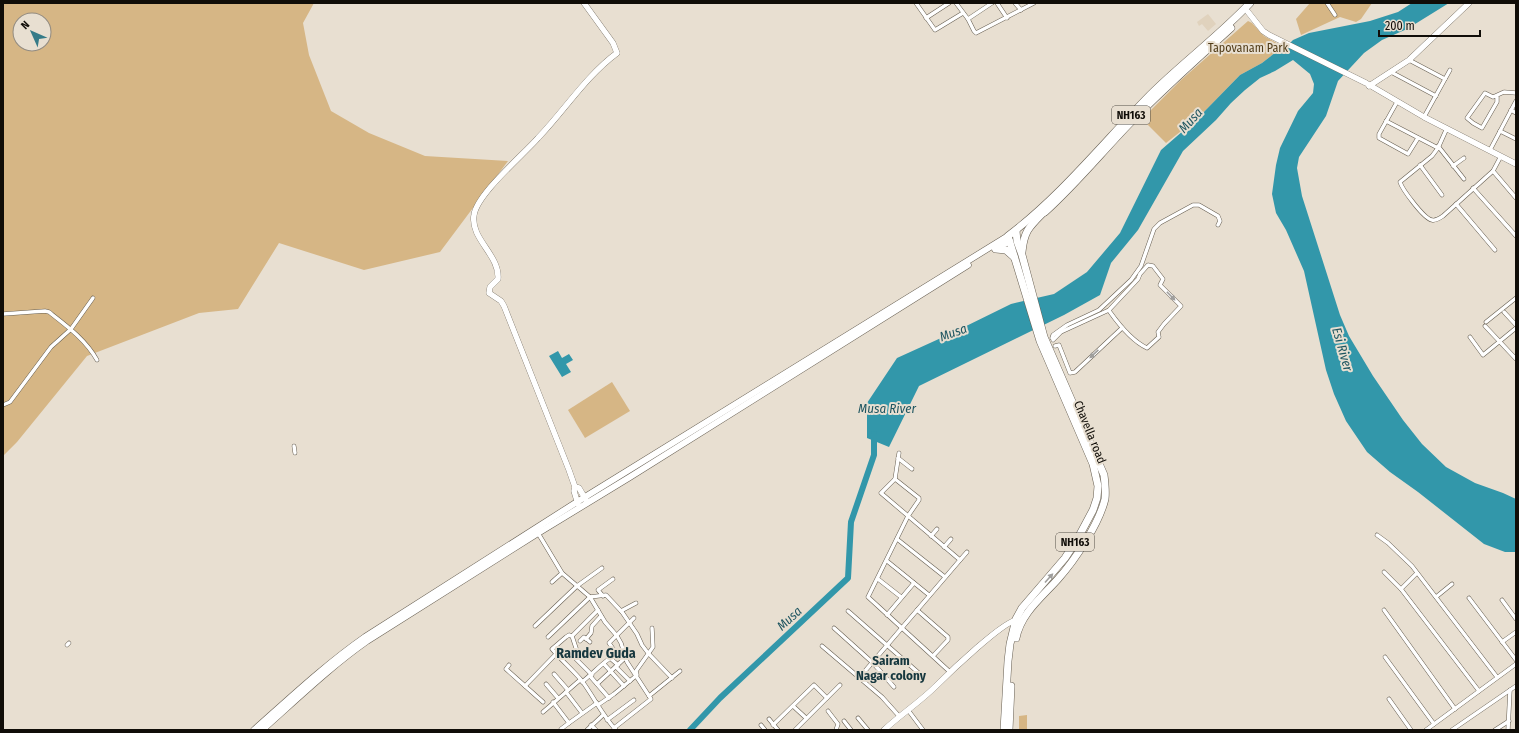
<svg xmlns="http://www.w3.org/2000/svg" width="1519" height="733" font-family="'Fira Sans Condensed',sans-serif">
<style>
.built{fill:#e0d2bd}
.green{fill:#d6b685;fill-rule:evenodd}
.water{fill:#3297aa}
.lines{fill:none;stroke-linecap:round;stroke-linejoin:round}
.river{stroke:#3297aa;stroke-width:6}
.street-casing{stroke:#665e51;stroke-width:4.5}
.secondary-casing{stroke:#665e51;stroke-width:6}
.primary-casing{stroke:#665e51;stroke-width:7}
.highway-casing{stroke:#665e51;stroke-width:8}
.street{stroke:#fff;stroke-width:3.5}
.secondary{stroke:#fff;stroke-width:5.5}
.primary{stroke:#fff;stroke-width:6}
.highway{stroke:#fff;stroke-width:7}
.oneway{fill:#9f9e9c}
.labels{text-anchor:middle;stroke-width:4;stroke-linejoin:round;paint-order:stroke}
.shield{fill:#e8dfd1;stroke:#514c44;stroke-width:1}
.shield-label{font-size:11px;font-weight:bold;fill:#100d08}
.park-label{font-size:12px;fill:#513c18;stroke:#e8dfd1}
.street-label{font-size:12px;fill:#100d08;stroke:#e8dfd1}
.water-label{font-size:13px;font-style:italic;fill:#1e5560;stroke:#e8dfd1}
.neighbourhood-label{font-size:13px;font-weight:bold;fill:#16373e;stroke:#e8dfd1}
.quarter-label{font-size:14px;font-weight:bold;fill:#16373e;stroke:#e8dfd1}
</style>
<rect width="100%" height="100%" fill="#e8dfd1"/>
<polygon class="built" points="1208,14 1216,24 1208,31 1202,24 1199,26 1197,22"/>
<g class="green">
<path d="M3 3H314L303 23 309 55 331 111 369 133 425 156 508 161 440 252 364 270 279 243 238 309 199 313 87 356 17 442 3 456ZM20 20H44V44H20Z"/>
<polygon points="1310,3 1372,3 1361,19 1356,22 1340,17 1301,35 1296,19"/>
<polygon points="1248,21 1252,23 1264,36 1282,46 1276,52 1262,63 1240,75 1199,117 1166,143 1142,119 1181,80"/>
<polygon points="612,382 630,411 585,438 568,410"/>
<polygon points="1027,715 1027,730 1019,730 1019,716"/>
</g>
<g class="water">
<polygon points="1412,3 1449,3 1407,29 1382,40 1364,53 1338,81 1326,116 1299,157 1297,168 1302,196 1340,315 1349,336 1373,376 1403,420 1422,444 1446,467 1475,483 1503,493 1516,499 1516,552 1505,552 1484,544 1418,492 1390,472 1367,452 1346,421 1334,394 1326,370 1304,271 1286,230 1276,213 1272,194 1276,165 1280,148 1298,111 1313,93 1314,84 1310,74 1293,60 1275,71 1260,78 1245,90 1231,103 1216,120 1183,151 1138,230 1111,263 1100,295 1064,315 919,386 889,447 867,438 867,403 897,358 952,333 1011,304 1054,294 1087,272 1120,233 1161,150 1199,117 1240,75 1262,63 1276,52 1282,51 1293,40 1309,33 1370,21 1398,12"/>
<polygon points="558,351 562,358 569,354 573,360 566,364 571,372 562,377 549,356"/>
</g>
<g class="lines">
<polyline class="river" points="690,730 720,698 848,578 851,522 874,455 874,434"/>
<g class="street-casing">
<g id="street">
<polyline points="916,3 935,30 963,13"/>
<polyline points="956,3 968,19 974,31 976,33 1034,3"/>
<polyline points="997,3 1007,18"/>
<polyline points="1015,3 1021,10"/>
<polyline points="1327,3 1335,15"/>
<polyline points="926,18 949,3"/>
<polyline points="968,19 992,3"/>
<polyline points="1409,60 1445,79"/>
<polyline points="1391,72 1436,96"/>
<polyline points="1497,97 1497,102 1482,128 1473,123 1467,118 1485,93 1493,97 1504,92 1516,93"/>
<polyline points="1397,102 1379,134 1379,138 1408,154 1418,138"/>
<polyline points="1511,110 1516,113"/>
<polyline points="1424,117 1450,70"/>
<polyline points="1386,121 1438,148"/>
<path d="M1447 128 1438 148 1432 156 1400 182C1402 189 1424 219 1432 220 1436 221 1440 218 1443 216L1493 171 1501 156"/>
<polyline points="1500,131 1516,139"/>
<polyline points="1438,146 1464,179"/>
<polyline points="1490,150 1516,101"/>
<polyline points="1420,165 1442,195"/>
<polyline points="1453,166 1464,158"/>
<polyline points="1493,171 1516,198"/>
<polyline points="1473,188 1516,236"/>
<polyline points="1456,204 1495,250"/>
<polyline points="1504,312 1516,325"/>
<path d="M3 314 45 311 49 312C67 326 86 340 97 360"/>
<polyline points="1486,322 1516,298"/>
<polyline points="1485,326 1516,359"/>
<polyline points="1470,337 1483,355 1516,328"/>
<polyline points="1052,338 1053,335 1067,325 1099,310 1131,280 1141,266 1154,229 1160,223 1193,205 1199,205 1218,216 1220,221 1218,225"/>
<path d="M1053 340 1061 332 1109 310 1110 312C1120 326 1132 341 1147 348L1159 337 1158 332 1164 324 1181 306 1160 285 1163 279 1153 266 1148 265 1140 274 1138 279 1109 310"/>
<polyline points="1055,346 1059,345 1070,373 1075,372 1122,328"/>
<polyline points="3,405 10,402 51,347 71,329 93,298"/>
<polyline points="294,446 295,453"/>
<polyline points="898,458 912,469"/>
<polyline points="895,479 919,498 919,500 908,516 868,597 950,672"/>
<polyline points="538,533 562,573 590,597 605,622 617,636 621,643 627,662 651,699 614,728"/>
<polyline points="1377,535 1388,543 1412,566 1497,677"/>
<polyline points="931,536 937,529"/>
<polyline points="897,539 945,577"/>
<polyline points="944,547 951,539"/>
<polyline points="960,560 967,552"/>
<polyline points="887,561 929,595"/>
<polyline points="1384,572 1401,589 1479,691"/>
<polyline points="878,579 901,597"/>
<polyline points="552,582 562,573"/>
<polyline points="1401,589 1417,573"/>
<polyline points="603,596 598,590 613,579"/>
<polyline points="1436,597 1452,584"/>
<polyline points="1469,598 1516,660"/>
<polyline points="1502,600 1516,619"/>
<polyline points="917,610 948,637 948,640 933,656"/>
<polyline points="1384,610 1455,709"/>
<polyline points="621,611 636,603"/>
<polyline points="848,611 921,675"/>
<polyline points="887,615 914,583"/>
<polyline points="535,626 577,586 602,568"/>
<polyline points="834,628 873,663 894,687"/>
<path d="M572 636 569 635 566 637 552 649C561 660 573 670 582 681 594 697 602 715 616 730"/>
<polyline points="548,637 590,597 606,595 622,612 637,634 642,645 648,653 672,678"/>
<polyline points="586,639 591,633 592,626 601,616"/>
<polyline points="580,641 584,637 590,642"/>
<polyline points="1502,642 1516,632"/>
<polyline points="67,645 69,643"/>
<polyline points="822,646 882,697 899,716"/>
<polyline points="616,653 609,643 634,618"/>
<polyline points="1385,657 1434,724"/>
<polyline points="610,658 618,665"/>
<polyline points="604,664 624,686"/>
<polyline points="509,665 506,669 543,702"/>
<polyline points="616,667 630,681"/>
<polyline points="554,674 568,690"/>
<polyline points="592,675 575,658 574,655 577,651 572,636 598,610"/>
<polyline points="590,676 609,698"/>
<polyline points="859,678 960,560 881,493 895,479 899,453"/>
<path d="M582 682C595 672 608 656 624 651"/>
<polyline points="546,684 558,698"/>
<polyline points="597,684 626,657"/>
<polyline points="525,686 556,654"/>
<polyline points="566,692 582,713"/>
<polyline points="649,696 680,671"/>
<polyline points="1389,699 1411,730"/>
<polyline points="553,702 569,723 597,703"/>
<polyline points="598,705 614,694 637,675 636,671 653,647 652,628"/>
<polyline points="793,706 806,718"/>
<polyline points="908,710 923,730"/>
<polyline points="828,711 838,724 836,730"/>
<polyline points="543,712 580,680"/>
<polyline points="858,718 868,730"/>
<polyline points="769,719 778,730"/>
<polyline points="607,720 634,700"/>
<polyline points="844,721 851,730"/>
<polyline points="591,725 596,730"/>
<polyline points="761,725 765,730"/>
<polyline points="773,725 814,685 827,698"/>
<polyline points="561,729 569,723"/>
<polyline points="587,730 603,715"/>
<polyline points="795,730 840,685"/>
<polyline points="1426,730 1516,664"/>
<polyline points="1452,730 1516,686"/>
<polyline points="1495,730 1509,721"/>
<polyline points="1508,730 1510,690"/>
</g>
</g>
<g class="secondary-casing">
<g id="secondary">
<polyline points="1248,12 1263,31 1269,35 1366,83 1424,117 1516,164"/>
<polyline points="1369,86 1409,60 1469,3"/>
<polyline points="575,487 579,488 586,500"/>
<path d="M578 504 574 491 575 487 569 470 504 306 501 301 489 293 490 287 498 279C500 255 470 239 474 215 477 194 523 155 538 138 565 110 585 77 617 53L613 43 584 3"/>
<path d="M884 730C900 715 920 702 936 686 947 675 1006 618 1018 620"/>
</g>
</g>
<g class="primary-casing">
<g id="primary">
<polyline points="995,249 1010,241"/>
<path d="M254 730C290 698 325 665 365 637L577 502 1008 236"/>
<path d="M262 730C297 699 330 667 367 641L538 533 630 477 968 265"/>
</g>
</g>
<g class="highway-casing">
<g id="highway">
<path d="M1045 212C1076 184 1102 152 1131 122 1163 89 1197 59 1231 28"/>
<path d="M1016 231 1017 241 1022 255 1044 337 1104 475C1105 483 1106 491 1105 499 1099 524 1075 560 1058 579 1042 597 1021 613 1016 638"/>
<polyline points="996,249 1006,250 1014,257"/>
<path d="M1022 252C1024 231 1029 227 1044 212"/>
<path d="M1004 730 1008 661 1010 644 1016 619 1022 608 1065 558 1078 538 1093 510 1097 498 1098 486 1093 464 1040 341 1008 236C1061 196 1103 143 1150 95 1182 63 1219 36 1250 3"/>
<polyline points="1009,730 1011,686"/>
</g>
</g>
<use href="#street" class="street"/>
<use href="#secondary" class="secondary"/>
<use href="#primary" class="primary"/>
<use href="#highway" class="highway"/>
</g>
<defs><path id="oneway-solid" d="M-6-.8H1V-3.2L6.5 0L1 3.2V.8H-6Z"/></defs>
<g class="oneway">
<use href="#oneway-solid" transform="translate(1171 296) rotate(46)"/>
<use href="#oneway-solid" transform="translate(1094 354) rotate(137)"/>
<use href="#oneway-solid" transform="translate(1049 578) rotate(-48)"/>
</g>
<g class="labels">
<g class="shield">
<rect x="1112" y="106" width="38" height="18" rx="3"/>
<rect x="1056" y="533" width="38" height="18" rx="3"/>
</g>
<g class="shield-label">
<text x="1131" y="119">NH163</text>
<text x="1075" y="546">NH163</text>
</g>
<g class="park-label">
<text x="1248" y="52">Tapovanam Park</text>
</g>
<g class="street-label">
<text transform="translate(1090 432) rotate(68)" y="4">Chavella road</text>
</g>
<g class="water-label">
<text transform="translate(1190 120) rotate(-48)" y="5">Musa</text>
<text transform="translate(953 332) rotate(-20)" y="5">Musa</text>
<text transform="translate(1343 349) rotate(74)" y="5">Esi River</text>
<text x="887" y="413">Musa River</text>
<text transform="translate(789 618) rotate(-43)" y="5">Musa</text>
</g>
<g class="neighbourhood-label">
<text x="891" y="665">Sairam<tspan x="891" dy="15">Nagar colony</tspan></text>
</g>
<g class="quarter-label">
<text x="596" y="658">Ramdev Guda</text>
</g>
</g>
<rect width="1519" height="733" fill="none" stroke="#100d08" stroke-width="8"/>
<g transform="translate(32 32) rotate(315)"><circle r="19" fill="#e8dfd1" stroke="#928b81"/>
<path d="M0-3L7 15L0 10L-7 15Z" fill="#357b88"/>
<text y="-6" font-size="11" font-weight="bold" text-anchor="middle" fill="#100d08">N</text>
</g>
<path d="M1379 30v6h101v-6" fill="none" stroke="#100d08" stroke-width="2"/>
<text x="1385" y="30" font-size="12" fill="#100d08" stroke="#e8dfd1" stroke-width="3" paint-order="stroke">200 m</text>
</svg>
